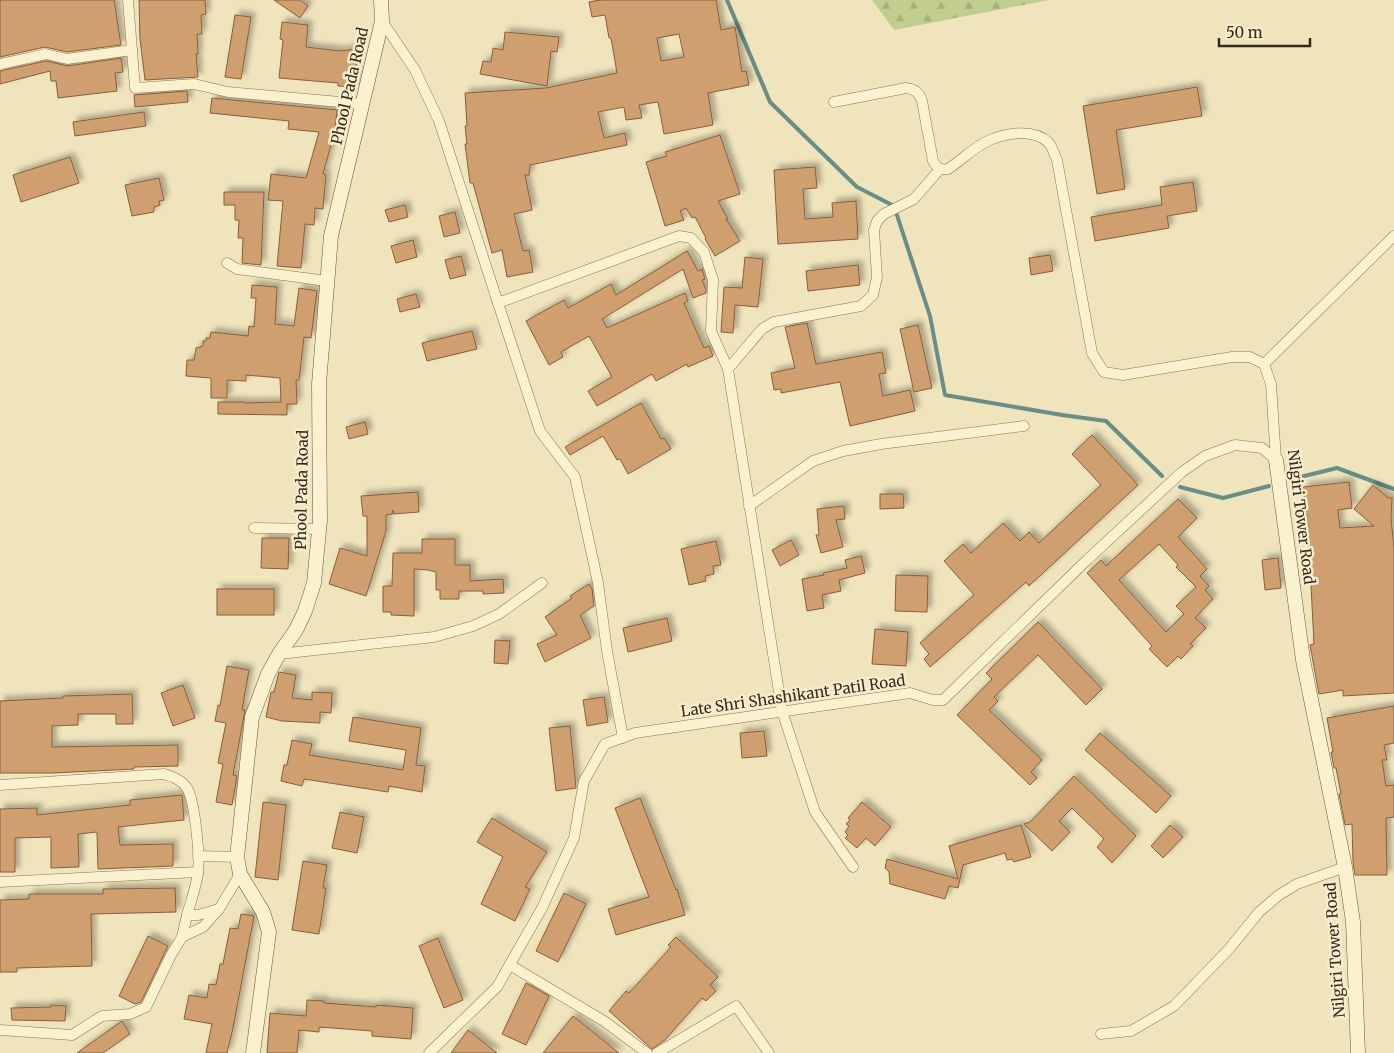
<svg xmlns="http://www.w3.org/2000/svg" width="1394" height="1053" font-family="Merriweather,serif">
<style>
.forest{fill:url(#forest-firs)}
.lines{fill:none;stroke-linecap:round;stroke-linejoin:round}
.stream{stroke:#688e87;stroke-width:4}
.building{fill:#d09f70;stroke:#885e3a;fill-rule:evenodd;filter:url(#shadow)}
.street-casing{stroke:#887455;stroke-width:11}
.secondary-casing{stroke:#695439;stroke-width:15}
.street{stroke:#faf1cf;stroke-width:10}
.secondary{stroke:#faf1cf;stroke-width:14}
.labels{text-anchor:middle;stroke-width:5;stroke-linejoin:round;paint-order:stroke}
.street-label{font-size:15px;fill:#362a1b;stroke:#f7edcc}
</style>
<defs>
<pattern id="forest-firs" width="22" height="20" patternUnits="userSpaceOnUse" patternTransform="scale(1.25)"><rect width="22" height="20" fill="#c2ce90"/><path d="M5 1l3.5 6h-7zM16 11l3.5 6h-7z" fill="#a7b17c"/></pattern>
<filter id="shadow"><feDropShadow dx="4.5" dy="-4.5" stdDeviation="2.5" flood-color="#0004"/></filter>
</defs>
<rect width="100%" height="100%" fill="#efe4bc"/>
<polygon class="forest" points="872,0 1049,0 894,30"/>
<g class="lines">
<g class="stream">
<polyline points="727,0 770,102 857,187 894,206 930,316 945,395 1062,415 1106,421 1162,476"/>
<polyline points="1292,479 1337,468 1394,489"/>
<polyline points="1180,487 1223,498 1269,486"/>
</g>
</g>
<g class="building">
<polygon points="0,0 114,0 121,45 67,52 45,47 0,57"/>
<polygon points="139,0 205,0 206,14 201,15 202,34 197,34 198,54 196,54 198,77 145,80 140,39"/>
<polygon points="274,0 300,0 308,6 300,18"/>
<path d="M601 0H716L721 30 735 27 742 72 746 71 749 85 708 93 713 125 664 134 658 102 639 105 642 118 626 120 624 107 598 112 604 138 625 133 627 145 530 165 529 175H525L532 210 514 214 523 251 529 250 533 272 507 277 502 250 492 253 473 183H470L465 144H467L465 126H467L465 93 546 88 617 73 611 38H609L605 15 592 17 589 2ZM679 34 684 57 661 61 657 38Z"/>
<polygon points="235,15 251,17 241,79 225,77"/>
<polygon points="282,22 308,25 306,47 340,51 357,49 355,87 338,86 338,83 279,78 283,40 280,39"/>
<polygon points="505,32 559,37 557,52 551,51 547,86 480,74 483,61 491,62 493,48 503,50"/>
<polygon points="121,58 123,72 115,73 117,91 58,98 56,81 51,81 50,71 0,84 0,71 46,61 68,66"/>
<polygon points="1197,87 1202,116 1116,130 1125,189 1097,194 1083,106"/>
<polygon points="187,91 188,102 135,107 134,95"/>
<polygon points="212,98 337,110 335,130 323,174 326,175 323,209 315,208 314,225 305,224 301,268 277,266 283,201 268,200 271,174 306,178 319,132 288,129 289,121 210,113"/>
<polygon points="144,112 146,126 75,136 73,122"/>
<polygon points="720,135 740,194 718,201 728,219 726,219 740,241 715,256 705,239 706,238 695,217 692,218 686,208 680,211 684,220 665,226 646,162 667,156 665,152"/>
<polygon points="70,157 79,183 21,202 13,175"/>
<polygon points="815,167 817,188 803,189 805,219 833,217 832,203 856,201 858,239 778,244 774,170"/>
<polygon points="159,178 164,200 159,201 160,205 154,207 154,212 132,216 125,185"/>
<polygon points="1193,182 1197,211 1167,216 1169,228 1095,241 1091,217 1162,205 1160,187"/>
<polygon points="224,192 264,192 261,265 242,263 243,238 238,238 239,220 235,220 235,205 224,205"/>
<polygon points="405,205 408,217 389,222 385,210"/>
<polygon points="455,212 460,233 444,237 439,216"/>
<polygon points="413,240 417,257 396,263 391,246"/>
<polygon points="687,251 698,271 702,269 705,279 702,280 706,289 706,293 693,298 683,269 602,319 607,328 685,293 688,301 684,303 704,348 709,346 713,356 688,367 687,364 656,381 652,374 597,406 588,391 612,377 589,336 561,352 563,357 549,365 526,321 564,300 568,308 611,284 616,295"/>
<polygon points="1050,255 1053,271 1031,275 1029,258"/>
<polygon points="461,256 466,275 450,279 445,260"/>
<polygon points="745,257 763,259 758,307 735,305 733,333 721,332 724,287 742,288"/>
<polygon points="858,265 860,285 808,291 806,271"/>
<polygon points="252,285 277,287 275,324 294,326 299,288 317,291 311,338 304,337 299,380 296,380 297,404 287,404 287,415 218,414 218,402 244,402 244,403 281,402 280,378 246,375 246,381 227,380 227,398 211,398 211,378 186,376 187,360 194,360 196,348 203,346 203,341 206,341 206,338 210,338 211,332 248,336 249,326 254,327 256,298 251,298"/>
<polygon points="416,294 420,307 400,312 397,299"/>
<polygon points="807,323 816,364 882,352 886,373 879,374 883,396 910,390 915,411 850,426 840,382 781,393 781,389 774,390 771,373 795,368 785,327"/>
<polygon points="918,325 932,388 914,392 900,329"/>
<polygon points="472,331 477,349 427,361 422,343"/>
<polygon points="641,403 661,439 664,438 671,449 628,474 620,459 617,460 603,436 570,455 565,447"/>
<polygon points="365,422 368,434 349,439 346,427"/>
<polygon points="1092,435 1138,485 1029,586 1026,582 930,667 924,659 929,654 920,643 974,595 944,561 963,544 971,553 1003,523 1020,541 1029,532 1039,543 1101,485 1072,454"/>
<polygon points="1349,482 1352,508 1338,510 1340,528 1374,526 1354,509 1373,485 1388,498 1392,498 1391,519 1394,548 1394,693 1343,696 1343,690 1319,694 1310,645 1314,644 1308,526 1303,487"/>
<polygon points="418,492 419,512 393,514 393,510 392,514 386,515 386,531 366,596 329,584 340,548 367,556 367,516 363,516 361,496"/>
<polygon points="880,494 903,494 904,508 880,509"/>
<path d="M1178 499 1197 518 1178 537 1207 569 1200 576 1209 586 1205 590 1213 599 1195 618 1206 628 1190 644 1193 646 1181 659 1178 656 1167 667 1149 649 1152 646 1087 573 1101 560 1106 566ZM1159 544 1178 565 1176 567 1196 587 1176 606 1184 614 1166 632 1119 580Z"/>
<polygon points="844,506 845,519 836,520 843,547 821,553 816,535 819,535 817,509"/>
<polygon points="262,538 289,538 288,569 261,568"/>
<polygon points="422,539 455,539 455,565 470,565 470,581 503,579 504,593 483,594 483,591 459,591 459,599 440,599 440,590 436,590 436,572 428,570 414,569 414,616 391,615 391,612 383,612 383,586 392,586 393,553 422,553"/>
<polygon points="791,540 799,555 780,566 772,550"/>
<polygon points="716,541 721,565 713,566 714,574 705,576 706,581 689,585 681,549"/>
<polygon points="861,556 865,573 839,580 841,591 822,595 824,608 807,611 802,579 824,575 823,573 847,568 845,560"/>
<polygon points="1278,558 1281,588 1265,590 1262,560"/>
<polygon points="896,575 928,576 927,612 895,611"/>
<polygon points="589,584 592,589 594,606 580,615 591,638 545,662 537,644 557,635 545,617 572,598 570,596"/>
<rect x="217" y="589" width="57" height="26"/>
<polygon points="667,618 672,641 628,652 623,628"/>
<polygon points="1038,622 1102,689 1086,705 1038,655 994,697 998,701 989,710 1042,760 1031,772 1037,778 1030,785 957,715 992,679 986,673"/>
<polygon points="875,629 908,632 906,666 872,664"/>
<polygon points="495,640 510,641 508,664 494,663"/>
<polygon points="227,666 249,670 242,710 245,710 233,775 237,776 232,805 216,802 223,764 218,763 226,723 215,721 218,705 220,706"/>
<polygon points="279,672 296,675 292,698 312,700 312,692 332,693 331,713 320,712 320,723 282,721 266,717 271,692 274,692"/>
<polygon points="183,685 195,718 173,726 161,693"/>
<polygon points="132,694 133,724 116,724 116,714 78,714 78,725 52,726 52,747 178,745 178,766 134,767 134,769 53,773 0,773 0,701 63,698 63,696"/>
<polygon points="604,697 608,722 587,726 583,700"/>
<polygon points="1394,706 1394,743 1384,745 1387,760 1382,760 1386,786 1394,785 1394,817 1386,818 1387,875 1355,875 1353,862 1352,824 1345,825 1339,794 1341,794 1336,768 1334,768 1331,752 1333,752 1327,718"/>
<polygon points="353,717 421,728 416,765 425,766 422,792 389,786 388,792 304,779 302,786 281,781 284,765 287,765 292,740 312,744 309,755 403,770 406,750 349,741"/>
<polygon points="570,726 576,788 556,791 549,728"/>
<polygon points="764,731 767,756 742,758 740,733"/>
<polygon points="1100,733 1171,796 1156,813 1085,750"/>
<polygon points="1074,776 1136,836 1112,863 1097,847 1104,839 1072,808 1059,821 1070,832 1052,851 1024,824 1030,822"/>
<polygon points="182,795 184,820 118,827 120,845 173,844 173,866 98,869 97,832 78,834 79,867 51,868 51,837 15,838 15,872 0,872 0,809 37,808 37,815 130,805 130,800"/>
<polygon points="640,798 676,890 677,889 685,915 616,935 608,909 649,897 615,808"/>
<polygon points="263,802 286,805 278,880 255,877"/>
<polygon points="862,802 891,827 875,846 866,838 857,848 845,838 848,835 845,832 849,826 846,824 850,820 848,818"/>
<polygon points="340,812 364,817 357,853 332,848"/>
<polygon points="492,818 547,852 525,887 530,889 515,921 481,904 503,857 477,842"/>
<polygon points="1021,825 1031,857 1014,862 1012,859 1007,860 1005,853 963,865 958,888 949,886 945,899 890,884 889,872 885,868 887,859 958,879 949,846"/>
<polygon points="1170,825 1183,837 1163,858 1151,846"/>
<polygon points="303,861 327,865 323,888 326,888 319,934 292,930"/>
<polygon points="175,888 176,912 91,914 92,966 17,968 17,972 0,972 0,900 29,899 29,894 103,894 103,889"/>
<polygon points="564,893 586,904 558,962 536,951"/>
<polygon points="241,914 254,916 233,1028 227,1053 206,1053 212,1024 184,1019 189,995 207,998 209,984 216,985 220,964 223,964 230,928 238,929"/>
<polygon points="148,936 168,946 141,1002 135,1004 119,996"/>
<polygon points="676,937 718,977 710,985 716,991 706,1001 702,998 665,1040 652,1049 609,1011 626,991 629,993 671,947 668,945"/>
<polygon points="438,938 463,1000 444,1008 419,946"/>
<polygon points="526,983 549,996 526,1045 502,1034"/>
<polygon points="307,1000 324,1001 324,1003 376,1007 376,1005 413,1008 411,1039 372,1036 372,1031 319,1027 319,1032 299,1030 297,1053 267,1053 270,1013 306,1016"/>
<polygon points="51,1005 66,1006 65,1021 12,1020 11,1008 51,1007"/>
<polygon points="573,1016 619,1053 543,1053"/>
<polygon points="122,1021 130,1034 103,1053 77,1053"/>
<polygon points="468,1030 497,1053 451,1053"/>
</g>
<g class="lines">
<g class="street-casing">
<g id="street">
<polyline points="128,0 135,88 194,84 228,92 362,104"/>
<polyline points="382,21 415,70 439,121 498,303 679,236 691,238 704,252 713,280 711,331 728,369 782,711 815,812 853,867"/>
<polyline points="0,64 46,54 67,59 132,50"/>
<path d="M834 102 906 88C915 89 919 92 922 101L933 161C937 168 940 170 948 169 962 160 975 146 990 140 1007 133 1034 128 1049 143 1052 147 1055 155 1057 160L1092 353 1104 372 1123 375 1232 357H1250L1264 364 1271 384 1276 460"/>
<polyline points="227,263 237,269 327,281"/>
<polyline points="498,303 540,431 575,477 598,583 607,651 623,738"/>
<polyline points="1264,364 1394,236"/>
<polyline points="728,369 762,329 774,322 861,306 873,295 877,277 874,230 877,221 884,214 914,199 940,169"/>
<polyline points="749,506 813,461 843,451 881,444 1024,426"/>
<polyline points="254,528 319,529"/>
<polyline points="279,654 434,637 473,626 499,614 542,583"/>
<path d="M0 785 164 774C173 777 182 780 187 788 195 801 200 857 198 873 196 887 191 901 187 915H198L219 909"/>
<polyline points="198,856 237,857"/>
<polyline points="0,882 198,872"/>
<polyline points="182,937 187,915"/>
<polyline points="510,965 604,1021 647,1053"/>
<polyline points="0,1030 72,1035 102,1016 130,1014 146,1007 171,955 182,937 203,927 219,909 240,874"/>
<polyline points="1101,1034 1131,1031 1174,1006 1229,949 1259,912 1279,895 1297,884 1345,867"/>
<polyline points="429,1053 497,987 542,908 574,838 584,781 605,744 635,733 910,693 933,700 943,700 1088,559 1182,472 1205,456 1235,445 1262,448 1276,460"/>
<polyline points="657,1053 736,1006 769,1053"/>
</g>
</g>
<g class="secondary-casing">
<g id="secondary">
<polyline points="1276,460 1303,660 1345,867 1353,922 1358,1053"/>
<polyline points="253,1053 269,932 263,912 240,874 237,857 252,717 268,674 279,654 296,630 305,611 314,583 320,520 319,384 331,236 382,21 381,0"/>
</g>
</g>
<use href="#street" class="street"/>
<use href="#secondary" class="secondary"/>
</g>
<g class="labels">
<g class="street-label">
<text transform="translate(350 86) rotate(-77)" y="5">Phool Pada Road</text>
<text transform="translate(302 490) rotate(-89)" y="5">Phool Pada Road</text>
<text transform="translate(1301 517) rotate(83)" y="5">Nilgiri Tower Road</text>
<text transform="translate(793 696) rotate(-8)" y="5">Late Shri Shashikant Patil Road</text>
<text transform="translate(1335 950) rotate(-94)" y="5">Nilgiri Tower Road</text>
</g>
</g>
<path d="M1219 38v8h91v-8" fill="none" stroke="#362a1b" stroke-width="2.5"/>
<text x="1226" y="38" font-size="15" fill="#362a1b" stroke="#f7edcc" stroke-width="4" paint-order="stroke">50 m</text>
</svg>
